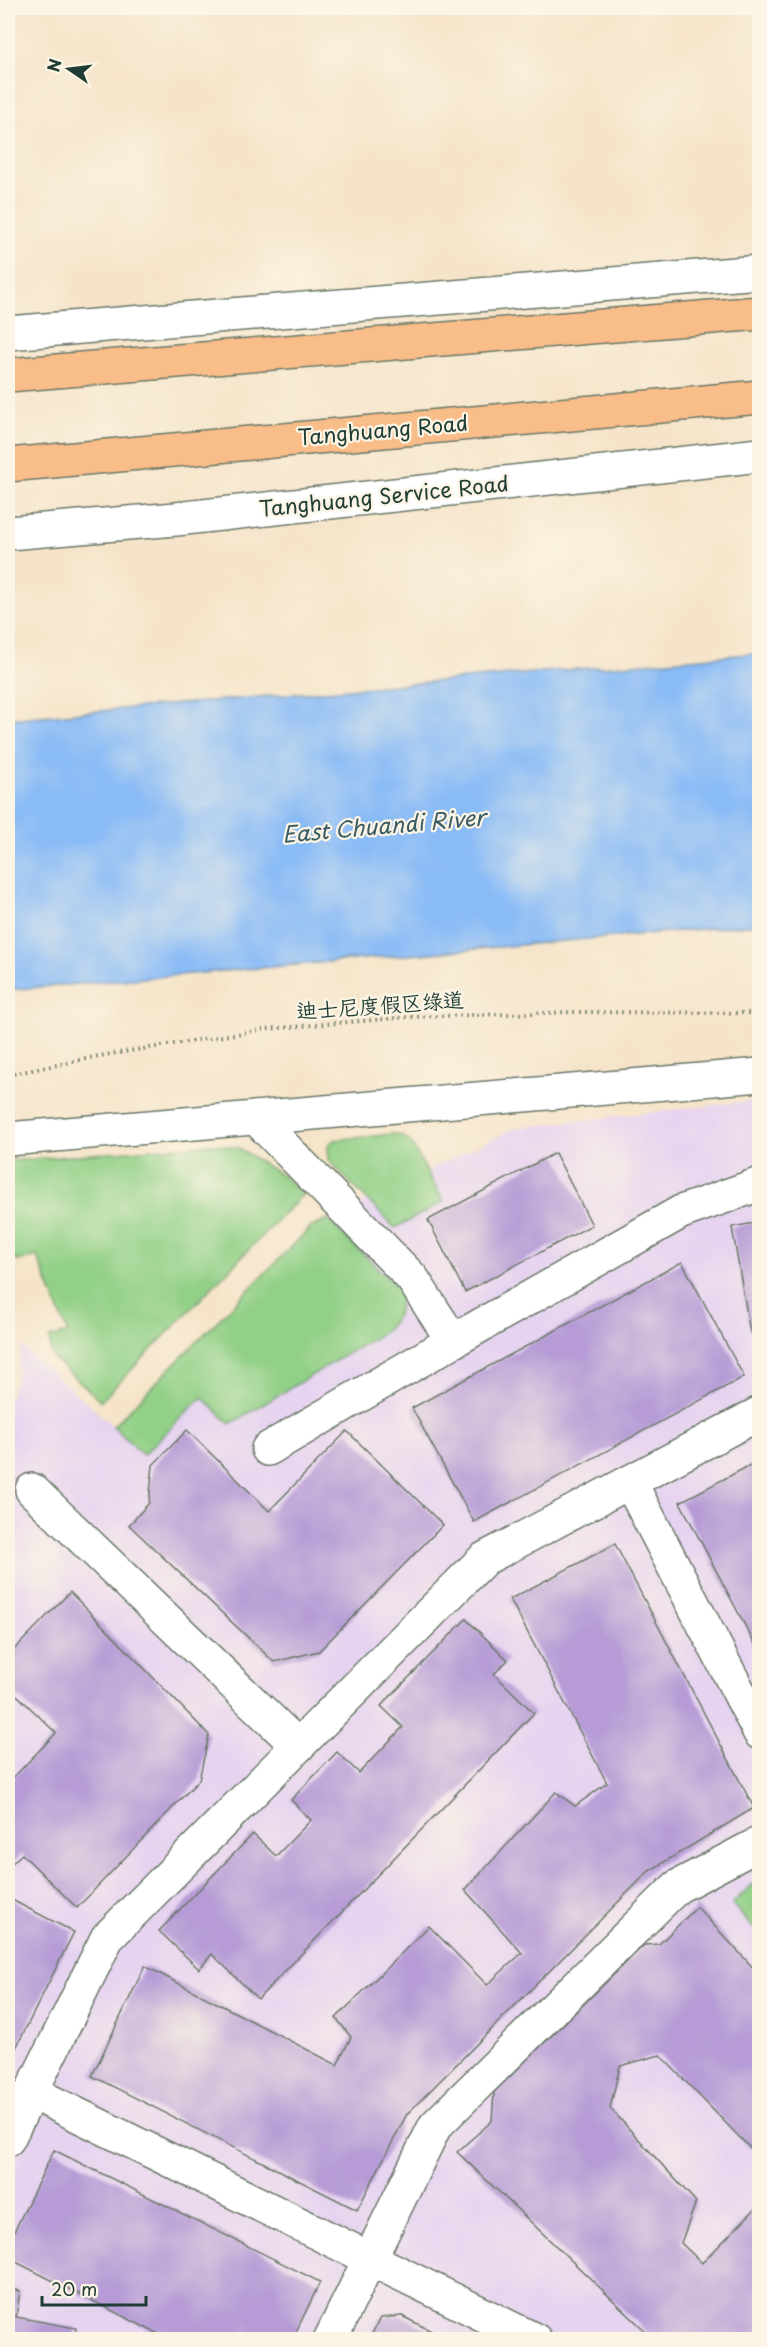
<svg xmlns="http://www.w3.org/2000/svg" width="767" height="2347" font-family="'Playpen Sans','LXGW WenKai TC',sans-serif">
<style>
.built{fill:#e6d3f0}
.green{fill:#92d087;stroke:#58865e;stroke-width:1.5}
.water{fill:#89bbf6;stroke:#547c95;stroke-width:1.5}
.building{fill:#b69bd6}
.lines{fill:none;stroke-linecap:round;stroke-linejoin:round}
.minor-casing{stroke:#6a7768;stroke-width:36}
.major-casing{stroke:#6a7768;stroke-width:36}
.path{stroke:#6a7768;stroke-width:4;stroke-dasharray:1.5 4.5;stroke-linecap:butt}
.minor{stroke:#fff;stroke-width:33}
.major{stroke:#f8bd88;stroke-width:33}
.labels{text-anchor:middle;stroke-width:4.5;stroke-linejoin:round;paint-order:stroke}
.street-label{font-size:21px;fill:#1f3d34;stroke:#fcf5e5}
.water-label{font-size:22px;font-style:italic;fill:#3a5c64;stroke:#fcf5e5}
</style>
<rect width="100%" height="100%" fill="#fcf5e5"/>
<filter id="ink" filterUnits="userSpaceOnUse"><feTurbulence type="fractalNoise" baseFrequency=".0167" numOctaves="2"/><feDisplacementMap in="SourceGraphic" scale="12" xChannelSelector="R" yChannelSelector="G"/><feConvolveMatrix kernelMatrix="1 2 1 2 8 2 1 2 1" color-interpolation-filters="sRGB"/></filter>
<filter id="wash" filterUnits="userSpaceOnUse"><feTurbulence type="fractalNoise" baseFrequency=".008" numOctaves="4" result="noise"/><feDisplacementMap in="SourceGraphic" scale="24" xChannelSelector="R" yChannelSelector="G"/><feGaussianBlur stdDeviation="1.35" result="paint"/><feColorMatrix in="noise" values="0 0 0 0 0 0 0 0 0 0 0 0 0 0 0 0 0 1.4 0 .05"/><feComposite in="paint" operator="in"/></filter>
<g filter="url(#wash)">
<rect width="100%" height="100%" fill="#f5e4c9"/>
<polygon class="built" points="759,1100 759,2339 8,2340 8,1401 17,1375 22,1346 113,1426 310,1228 515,1128"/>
<g class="green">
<polygon points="394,1134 404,1137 411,1143 444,1202 395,1228 329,1161 328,1145 334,1140"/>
<polygon points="214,1144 239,1148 284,1177 303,1194 101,1401 52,1357 49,1338 68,1333 37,1256 18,1261 8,1252 8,1161"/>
<path d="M328 1220 399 1289C402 1308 398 1318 384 1332L230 1424 202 1397 143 1455 113 1426 310 1228Z"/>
<polygon points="759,1878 759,1934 732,1904"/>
</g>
<polygon class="water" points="759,653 759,924 8,990 8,719"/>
<g id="blocks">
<g class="building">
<polygon points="555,1153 592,1225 465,1292 428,1220"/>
<polygon points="760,1222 760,1338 750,1332 732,1227"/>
<polygon points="682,1262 744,1377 474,1522 412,1408"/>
<polygon points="187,1430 269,1511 347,1431 443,1525 319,1651 274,1662 129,1525 149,1503 153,1465"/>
<polygon points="760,1460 760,1654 680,1502"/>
<polygon points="615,1544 754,1808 649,1871 407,2114 357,2210 92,2076 145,1966 337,2065 351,2037 336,2018 429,1926 487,1985 522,1953 465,1890 556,1792 575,1806 607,1783 510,1599"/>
<polygon points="70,1592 209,1735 199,1780 77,1908 22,1854 9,1866 8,1865 8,1783 56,1733 17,1695 8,1705 8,1656"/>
<polygon points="466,1619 508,1660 494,1674 534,1713 258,1999 212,1954 199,1969 159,1931 253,1834 276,1856 311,1820 291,1800 337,1752 359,1773 403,1727 381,1706"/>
<polygon points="8,1898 74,1932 8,2064"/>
<polygon points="697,1907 760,1975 760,2144 750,2148 660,2055 620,2066 610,2108 696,2202 681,2243 702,2263 760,2204 760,2340 655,2340 457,2152 492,2121 494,2092 644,1945 659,1944"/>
<polygon points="54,2150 320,2282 292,2340 170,2340 8,2258 8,2244"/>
<polygon points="8,2289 20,2291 16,2317 76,2328 74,2340 8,2340"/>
<polygon points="402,2316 449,2340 369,2340 380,2318"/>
</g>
</g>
</g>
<g filter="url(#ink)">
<use href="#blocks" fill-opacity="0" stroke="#6a7768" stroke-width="1.5"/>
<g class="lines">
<g class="minor-casing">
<g id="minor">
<polyline points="8,333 760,272"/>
<polyline points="8,533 176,519 760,455"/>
<polyline points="256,1118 412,1278 453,1341 681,1212 760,1184"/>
<polyline points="8,1139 760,1075"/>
<polyline points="268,1449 453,1341"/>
<polyline points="630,1482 760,1733"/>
<polyline points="32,1490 298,1746"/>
<polyline points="31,2092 535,2340"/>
<polyline points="8,2139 107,1938 484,1559 760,1413"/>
<polyline points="330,2340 435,2126 677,1887 760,1843"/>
</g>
</g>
<g class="major-casing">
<g id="major">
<polyline points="8,375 760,313"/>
<polyline points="8,465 760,397"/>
</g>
</g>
<polyline class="path" points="8,1075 99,1056 267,1029 408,1017 573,1012 760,1013"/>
<use href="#minor" class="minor"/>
<use href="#major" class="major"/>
</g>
</g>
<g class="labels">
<g class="street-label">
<text transform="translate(383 431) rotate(-5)" y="7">Tanghuang Road</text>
<text transform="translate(384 497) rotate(-6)" y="7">Tanghuang Service Road</text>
<text transform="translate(380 1006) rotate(-4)" y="7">迪士尼度假区绿道</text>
</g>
<g class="water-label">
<text transform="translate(384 826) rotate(-5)" y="8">East Chuandi River</text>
</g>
</g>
<rect width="767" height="2347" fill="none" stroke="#fcf5e5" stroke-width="30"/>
<g transform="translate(69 69) rotate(284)" stroke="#fcf5e5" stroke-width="4.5" paint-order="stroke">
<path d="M0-4.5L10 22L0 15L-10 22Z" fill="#1f3d34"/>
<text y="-9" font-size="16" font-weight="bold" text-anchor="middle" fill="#1f3d34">N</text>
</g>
<path d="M42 2296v9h104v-9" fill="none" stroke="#1f3d34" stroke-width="3"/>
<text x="51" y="2296" font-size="18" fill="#1f3d34" stroke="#fcf5e5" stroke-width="4.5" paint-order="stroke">20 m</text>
</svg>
